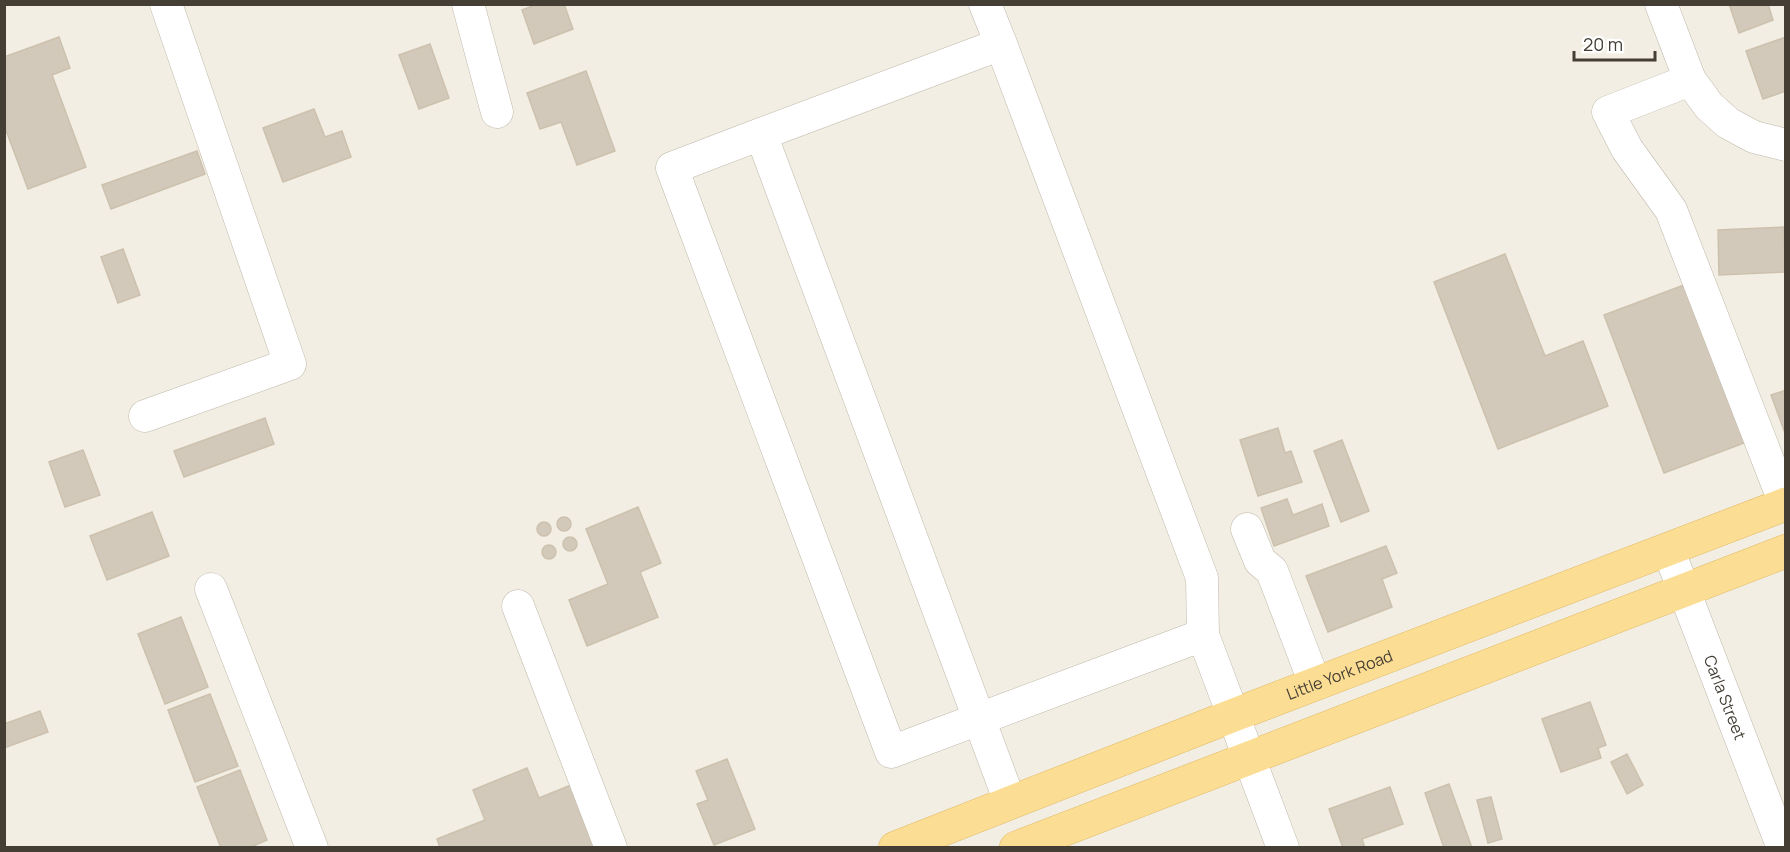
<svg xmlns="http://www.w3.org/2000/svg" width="1790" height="852" font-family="Manrope,sans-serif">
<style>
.building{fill:#d3c9ba;stroke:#cdc1ae;stroke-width:1.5}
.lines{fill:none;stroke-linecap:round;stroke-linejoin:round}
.minor-casing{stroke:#c0b8aa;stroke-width:33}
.major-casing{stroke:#e0ba64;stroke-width:34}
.minor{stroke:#fff;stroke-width:32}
.major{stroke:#fbdd94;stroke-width:33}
.labels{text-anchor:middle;stroke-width:4.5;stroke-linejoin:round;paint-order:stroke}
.street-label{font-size:16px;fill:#443e34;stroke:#fff}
</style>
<rect width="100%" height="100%" fill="#f2eee4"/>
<g class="building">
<polygon points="538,4 564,4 573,29 534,44 522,10"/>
<polygon points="1729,4 1768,4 1773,20 1739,33"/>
<polygon points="59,37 70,68 52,75 86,167 28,189 4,125 4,57"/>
<polygon points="1786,37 1786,91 1763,99 1746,51"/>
<polygon points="430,44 449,98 419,109 399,55"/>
<polygon points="586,71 615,151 577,165 561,122 540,129 527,93"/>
<polygon points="314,109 325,137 342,131 351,157 283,182 263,128"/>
<polygon points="197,151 205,174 111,209 102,185"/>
<polygon points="1784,227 1785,272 1719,275 1718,230"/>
<polygon points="123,249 140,295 118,303 101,257"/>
<polygon points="1505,254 1545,356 1583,341 1608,406 1498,449 1434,282"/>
<polygon points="1692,282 1752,440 1664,473 1604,315"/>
<polygon points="1786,390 1786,436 1771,395"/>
<polygon points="265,418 274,444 184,477 174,451"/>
<polygon points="1278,428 1285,453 1291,451 1302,482 1258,496 1240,440"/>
<polygon points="1342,440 1369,511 1341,522 1314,451"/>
<polygon points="83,450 100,495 65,507 49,462"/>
<polygon points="1287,499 1293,515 1322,504 1329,526 1274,546 1261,508"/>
<polygon points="638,507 661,563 640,572 658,617 587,646 569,600 608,584 586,529"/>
<polygon points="152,512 169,556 107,580 90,536"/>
<circle cx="564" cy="524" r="7"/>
<circle cx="544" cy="529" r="7"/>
<circle cx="570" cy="544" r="7"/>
<circle cx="549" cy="552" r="7"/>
<polygon points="1386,546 1397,573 1382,579 1392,607 1328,632 1306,576"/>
<polygon points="181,617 208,687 165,704 138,634"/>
<polygon points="210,694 238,766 195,782 168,710"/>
<polygon points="1590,702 1606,745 1598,748 1601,758 1561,772 1542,719"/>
<polygon points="40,711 48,732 4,748 4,724"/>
<polygon points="1627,754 1643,785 1627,794 1611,762"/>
<polygon points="727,759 755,829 714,845 697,804 708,800 696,771"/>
<polygon points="527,768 539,798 571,785 596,848 440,848 437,839 485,820 473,790"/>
<polygon points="240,770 267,840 249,848 221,848 197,787"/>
<polygon points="1449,784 1472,848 1444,848 1425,793"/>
<polygon points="1390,787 1403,824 1362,839 1365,848 1343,848 1329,809"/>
<polygon points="1491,797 1502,839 1488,843 1477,800"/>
</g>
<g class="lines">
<g class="minor-casing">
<g id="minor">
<polyline points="468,4 497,112"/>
<polyline points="985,4 1001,44"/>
<polyline points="1661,4 1690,80 1709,106 1728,123 1754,137 1786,145"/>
<polyline points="1690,80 1608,112 1627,149 1671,210 1785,504"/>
<polyline points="761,134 672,168 891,752 1203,635 1283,848"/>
<polyline points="145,416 290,364 166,4"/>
<polyline points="1247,529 1260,561 1272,571 1315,684"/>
<path id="s1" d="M1668 549 1783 848"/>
<polyline points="211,589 312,848"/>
<polyline points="518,606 611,848"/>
<polyline points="1010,802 761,134 1001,44 1202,578 1203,635"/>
</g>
</g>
<g class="major-casing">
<g id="major">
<path id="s2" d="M895 848 1234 715 1786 504"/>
<polyline points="1016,848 1786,551"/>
</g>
</g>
<use href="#minor" class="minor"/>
<use href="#major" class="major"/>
</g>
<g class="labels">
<g class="street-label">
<text dy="6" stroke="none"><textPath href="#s2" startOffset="477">Little York Road</textPath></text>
<text dy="6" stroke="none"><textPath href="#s1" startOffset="159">Carla Street</textPath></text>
</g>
</g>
<rect width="1790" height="852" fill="none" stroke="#443e34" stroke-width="12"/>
<path d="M1574 51v9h81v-9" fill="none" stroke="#443e34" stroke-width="3"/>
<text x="1583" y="51" font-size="18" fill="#443e34" stroke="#ffffff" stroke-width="4.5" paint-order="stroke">20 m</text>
</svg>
